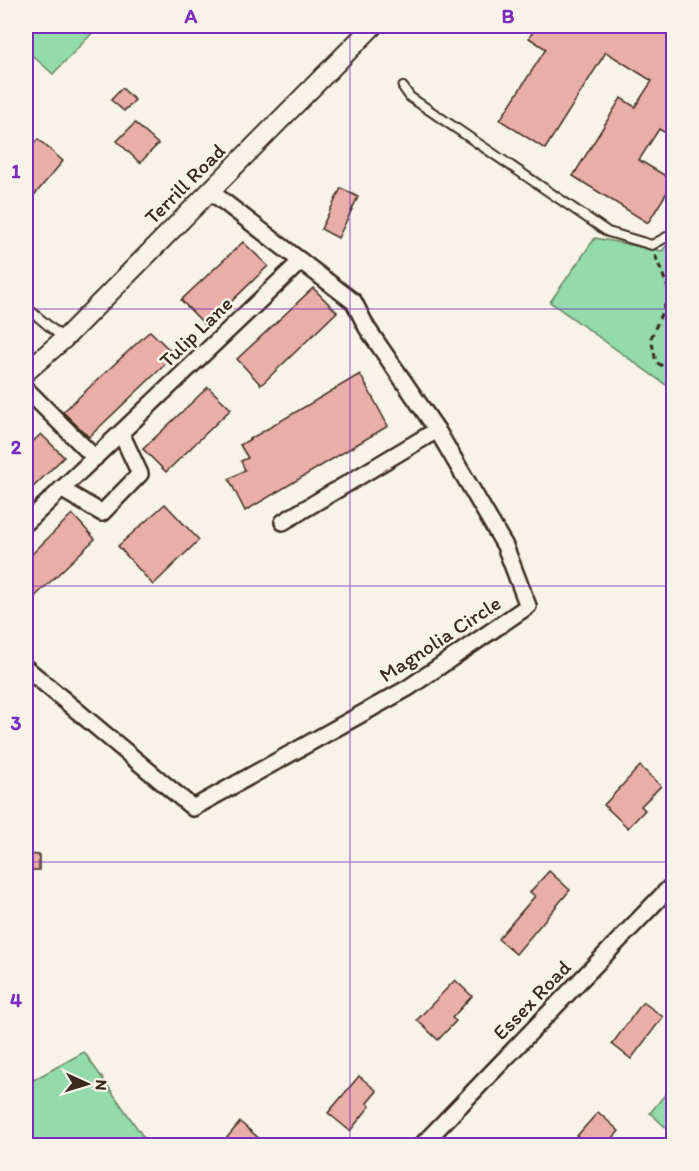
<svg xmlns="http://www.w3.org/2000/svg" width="699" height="1171" font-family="Itim,sans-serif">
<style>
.green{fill:#93dbaa;stroke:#678264;stroke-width:1.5}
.building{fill:#e9aea8;stroke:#3b2a1e;stroke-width:1.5}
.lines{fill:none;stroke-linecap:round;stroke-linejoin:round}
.service-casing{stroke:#3b2a1e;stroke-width:12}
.minor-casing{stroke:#3b2a1e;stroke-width:20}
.tertiary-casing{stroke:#3b2a1e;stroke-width:22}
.path{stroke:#3b2a1e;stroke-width:3;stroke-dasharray:6 4.5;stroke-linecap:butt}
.service{stroke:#f7f3e8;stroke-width:8}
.minor{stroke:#f7f3e8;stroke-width:15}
.tertiary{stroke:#f7f3e8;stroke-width:18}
.grid{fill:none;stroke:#7b2cbf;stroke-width:1.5;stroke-opacity:0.55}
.labels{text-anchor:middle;stroke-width:5;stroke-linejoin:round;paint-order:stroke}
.street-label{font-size:21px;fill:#3b2a1e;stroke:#f7f3e8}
.neatline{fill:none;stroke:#7b2cbf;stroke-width:2}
.grid-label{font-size:20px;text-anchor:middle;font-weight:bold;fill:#7b2cbf}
</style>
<rect width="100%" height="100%" fill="#f7f3e8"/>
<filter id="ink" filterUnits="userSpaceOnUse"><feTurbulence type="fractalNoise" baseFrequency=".0167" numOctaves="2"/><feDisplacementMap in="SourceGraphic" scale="12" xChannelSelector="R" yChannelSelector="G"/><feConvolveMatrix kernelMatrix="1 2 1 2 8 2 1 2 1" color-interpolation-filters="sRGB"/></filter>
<g filter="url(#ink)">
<g class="green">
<polygon points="26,26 99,26 53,74 26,50"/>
<polygon points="595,238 662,251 673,238 673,390 550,302"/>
<polygon points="84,1052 149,1145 26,1145 26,1084"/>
<polygon points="673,1085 673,1134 650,1113"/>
</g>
<g class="building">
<polygon points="536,26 674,26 674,138 659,129 639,160 674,181 648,223 573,176 621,98 635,107 652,81 606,52 545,149 500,120 546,49 529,38"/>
<polygon points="122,88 135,100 124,111 111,100"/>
<polygon points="135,123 158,144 140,163 117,141"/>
<polygon points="38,139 63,161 26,205 26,154"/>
<polygon points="341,188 358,197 338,238 321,229"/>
<polygon points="243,242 268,266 206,326 181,300"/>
<polygon points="313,288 337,312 261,385 237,359"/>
<polygon points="150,331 175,355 89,437 63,412"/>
<polygon points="360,374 388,426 245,511 229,479 245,470 241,461 248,458 240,445"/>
<polygon points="208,387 231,409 166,472 143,449"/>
<polygon points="41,434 64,457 26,494 26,448"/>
<polygon points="165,504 199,540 153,585 118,546"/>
<polygon points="72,514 95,539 26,605 26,560"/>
<polygon points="640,766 661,786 641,806 645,810 628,828 604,805"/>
<polygon points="26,854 39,855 39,870 26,870"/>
<polygon points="549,871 570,890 516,954 498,939 535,896 530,892"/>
<polygon points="455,980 472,996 452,1018 456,1021 438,1040 417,1020"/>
<polygon points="643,1002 663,1017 631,1059 612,1044"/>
<polygon points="359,1076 377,1091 367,1103 370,1106 350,1131 328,1113"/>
<polygon points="598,1112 619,1131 606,1146 568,1146"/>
<polygon points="240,1122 268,1146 220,1146"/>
</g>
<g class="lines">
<g class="service-casing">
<g id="service">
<polyline points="403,87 410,97 608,232 652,245 674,233"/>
<polyline points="26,307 63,338"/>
</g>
</g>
<g class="minor-casing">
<g id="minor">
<polyline points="26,389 95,458"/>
<polyline points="61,489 102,513 140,474 121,433"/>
<polyline points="283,522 437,430"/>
<polyline points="26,523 301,261"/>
<polyline points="26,668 193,808 408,688 528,606 505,546 437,430 367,328 354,302 210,191"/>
<polyline points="421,1146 674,883"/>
</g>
</g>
<g class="tertiary-casing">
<polyline id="tertiary" points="26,372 64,339 373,26"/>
</g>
<polyline class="path" points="655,255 670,293 651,338 656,362 674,373"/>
<use href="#service" class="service"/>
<use href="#minor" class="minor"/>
<use href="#tertiary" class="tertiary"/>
</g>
</g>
<path class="grid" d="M350 26V1146M26 309H674M26 586H674M26 862H674"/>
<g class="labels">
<g class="street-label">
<text transform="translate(185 184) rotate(-45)" y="7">Terrill Road</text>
<text transform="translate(196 332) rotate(-44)" y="7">Tulip Lane</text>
<text transform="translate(440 639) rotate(-33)" y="7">Magnolia Circle</text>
<text transform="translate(532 1000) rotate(-46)" y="7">Essex Road</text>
</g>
</g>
<rect width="699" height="1171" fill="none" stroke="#f7f3e8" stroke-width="66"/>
<g transform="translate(87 1084) rotate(94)" stroke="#f7f3e8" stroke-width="4.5" paint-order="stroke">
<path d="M0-4.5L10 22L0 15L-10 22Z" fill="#3b2a1e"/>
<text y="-9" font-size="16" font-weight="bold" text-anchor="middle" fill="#3b2a1e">N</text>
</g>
<rect x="33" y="33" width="633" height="1105" class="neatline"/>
<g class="grid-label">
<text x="191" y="23">A</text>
<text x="508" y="23">B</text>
<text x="16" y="178">1</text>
<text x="16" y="454">2</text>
<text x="16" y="730">3</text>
<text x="16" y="1007">4</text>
</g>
</svg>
